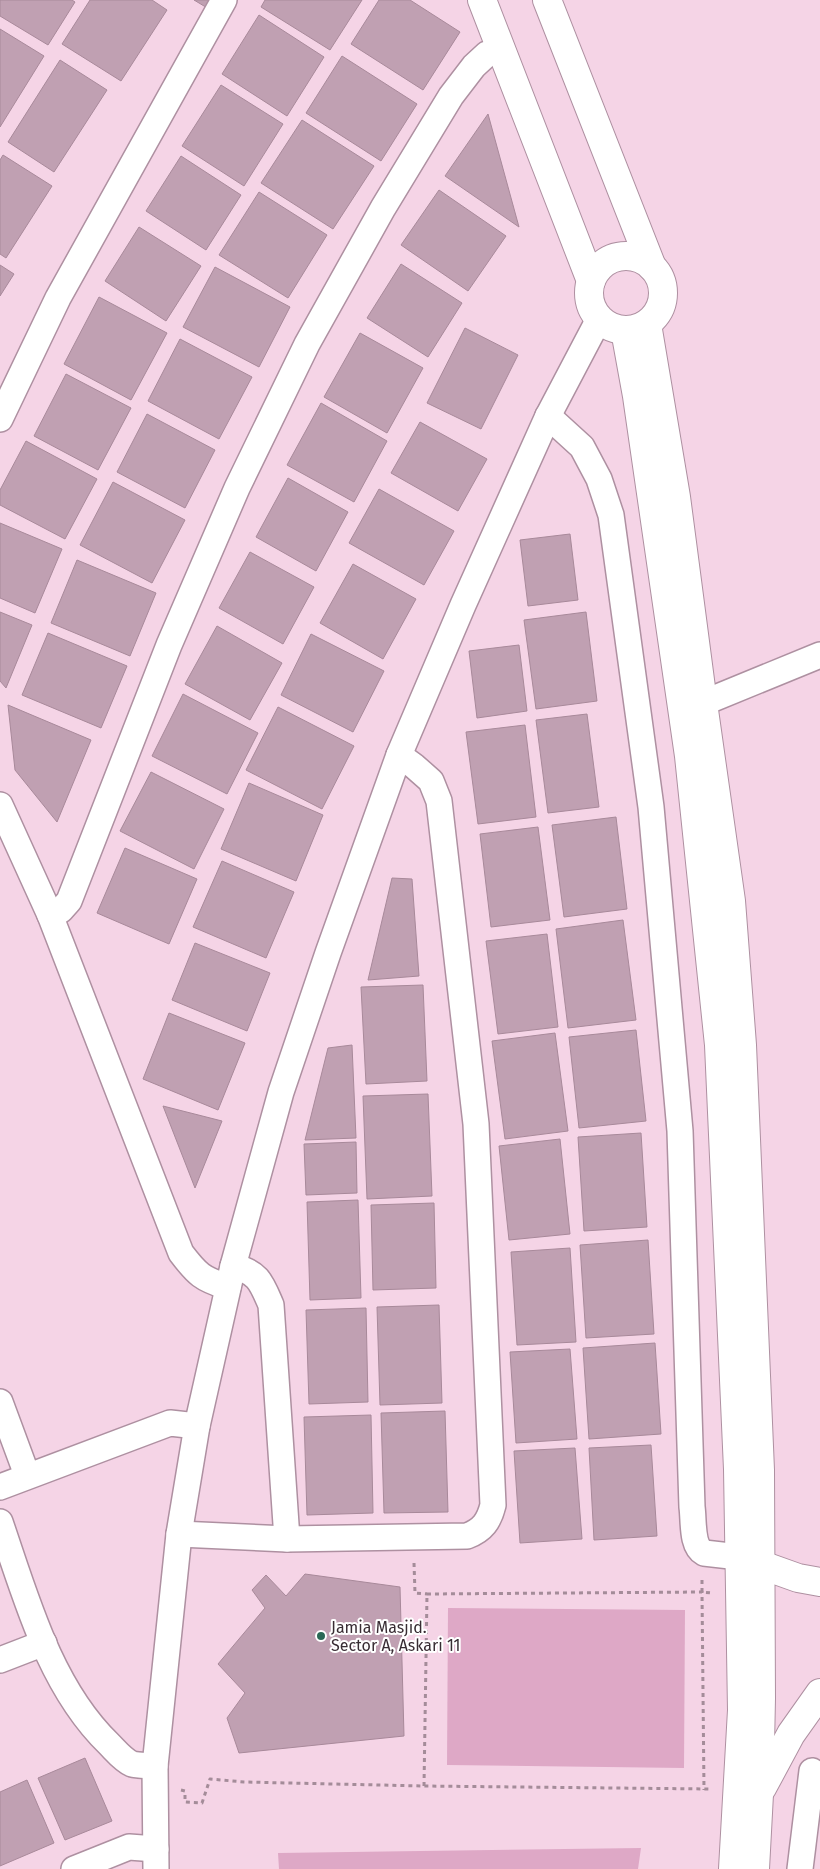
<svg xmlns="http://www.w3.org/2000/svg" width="820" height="1869" font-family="'Fira Sans',sans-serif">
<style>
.green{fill:#dea8c6}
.building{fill:#c0a0b2;stroke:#a8899a}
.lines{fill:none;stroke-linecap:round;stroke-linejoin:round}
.street-casing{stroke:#ae90a1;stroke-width:28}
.secondary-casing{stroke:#ae90a1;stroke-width:30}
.path{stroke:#a48c99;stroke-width:3;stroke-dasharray:4 4;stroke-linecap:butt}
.street{stroke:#fff;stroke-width:25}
.secondary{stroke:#fff;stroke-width:28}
.poi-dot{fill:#2a6855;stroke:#fff;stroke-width:2}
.labels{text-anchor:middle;stroke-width:4;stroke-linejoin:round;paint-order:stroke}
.poi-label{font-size:16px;fill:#382c33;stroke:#fff;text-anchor:start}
</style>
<rect width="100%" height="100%" fill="#f5d4e6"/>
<g class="green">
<polygon points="448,1608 685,1610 684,1768 447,1765"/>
<polygon points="641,1848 638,1869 279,1869 278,1853"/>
</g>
<g class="building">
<polygon points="0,0 72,0 75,2 48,45 0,16"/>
<polygon points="90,0 152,0 167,10 121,81 62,44"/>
<polygon points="194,0 215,0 209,9"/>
<polygon points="265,0 362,0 330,50 261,7"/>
<polygon points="379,0 410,0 460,32 423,90 351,44"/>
<polygon points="259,15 324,57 287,116 222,74"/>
<polygon points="0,29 44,56 0,127"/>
<polygon points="342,56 417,104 381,161 306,113"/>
<polygon points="60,60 107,90 54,172 8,142"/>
<polygon points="221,85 283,124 244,186 182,146"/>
<polygon points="488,114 519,227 445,176"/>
<polygon points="302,120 374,166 333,229 261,183"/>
<polygon points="3,155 52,186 6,258 0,254 0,160"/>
<polygon points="181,156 241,195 206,250 146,211"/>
<polygon points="439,190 506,236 468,291 401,245"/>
<polygon points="259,192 327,235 288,298 219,255"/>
<polygon points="139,227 201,266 166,321 105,281"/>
<polygon points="401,264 462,303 428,357 367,318"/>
<polygon points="0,265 14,274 0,296"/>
<polygon points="215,267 290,307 259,367 183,327"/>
<polygon points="99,297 167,333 131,400 64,364"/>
<polygon points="465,328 518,355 481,429 427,403"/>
<polygon points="360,333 423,368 387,433 324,397"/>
<polygon points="180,339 252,377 219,439 148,401"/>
<polygon points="66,374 131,408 98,470 34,436"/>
<polygon points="321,403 387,441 354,502 287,465"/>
<polygon points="147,414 215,450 185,508 117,472"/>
<polygon points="420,422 487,459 458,511 391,473"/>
<polygon points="26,441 97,479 65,539 0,505 0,490"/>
<polygon points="288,478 348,512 316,571 256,537"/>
<polygon points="113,482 185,520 152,583 80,545"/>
<polygon points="379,489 454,531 424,585 349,543"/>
<polygon points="0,523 62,549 35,613 0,598"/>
<polygon points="570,534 578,600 528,606 520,540"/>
<polygon points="250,552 314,587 283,644 219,608"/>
<polygon points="77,560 156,593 130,656 51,623"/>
<polygon points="353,564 416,599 383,659 320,623"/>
<polygon points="0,612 32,625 6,688 0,681"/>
<polygon points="586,612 597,701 536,709 524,620"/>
<polygon points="217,626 282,663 250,720 185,684"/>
<polygon points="48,633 127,666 101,728 22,695"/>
<polygon points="311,634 384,671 353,732 281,695"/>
<polygon points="519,645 527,711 477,718 469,651"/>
<polygon points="183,694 258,733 227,794 152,756"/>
<polygon points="8,705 91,740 57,822 15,770"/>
<polygon points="278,707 354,746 322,809 246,770"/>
<polygon points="587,714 599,807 548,813 536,720"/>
<polygon points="525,725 536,817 478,824 466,732"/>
<polygon points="151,772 224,809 194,869 120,831"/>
<polygon points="249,783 323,815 296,881 221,849"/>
<polygon points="616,817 627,909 564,917 552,825"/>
<polygon points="538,827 550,920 491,927 480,834"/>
<polygon points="125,848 197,879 169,944 97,913"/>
<polygon points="222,861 294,892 266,958 193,927"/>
<polygon points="392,878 412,879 419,976 368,980"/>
<polygon points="623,920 636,1020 568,1028 556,929"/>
<polygon points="547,934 558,1027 498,1034 486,941"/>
<polygon points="195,943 270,973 247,1031 172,1000"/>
<polygon points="423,985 427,1081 366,1084 361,987"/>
<polygon points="169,1013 245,1043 218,1110 143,1079"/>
<polygon points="636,1030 646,1121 579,1128 569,1037"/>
<polygon points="555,1033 568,1131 505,1139 492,1041"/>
<polygon points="352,1045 356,1138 305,1140 328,1048"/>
<polygon points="428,1094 432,1196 367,1199 363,1096"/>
<polygon points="163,1106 222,1121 195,1188"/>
<polygon points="641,1133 647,1227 584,1231 578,1137"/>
<polygon points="560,1139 570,1234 509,1240 499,1146"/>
<polygon points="356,1142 357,1193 306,1195 304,1144"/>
<polygon points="358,1200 361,1298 310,1300 307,1202"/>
<polygon points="434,1203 436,1288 373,1290 371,1205"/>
<polygon points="648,1240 654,1334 586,1338 580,1245"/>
<polygon points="570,1248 576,1342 517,1345 511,1252"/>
<polygon points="439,1305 442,1403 380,1405 377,1307"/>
<polygon points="366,1308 368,1402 309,1404 306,1310"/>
<polygon points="655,1343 661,1434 589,1439 583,1348"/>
<polygon points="570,1349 577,1439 516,1443 510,1352"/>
<polygon points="445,1411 448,1512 384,1513 381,1413"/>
<polygon points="371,1415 373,1513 307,1515 304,1417"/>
<polygon points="651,1445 657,1536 594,1540 589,1448"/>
<polygon points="575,1448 582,1539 520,1543 514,1451"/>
<polygon points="305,1574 400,1587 404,1736 239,1753 227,1718 245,1693 218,1664 265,1608 252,1590 266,1575 286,1596"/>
<polygon points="85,1758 112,1821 65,1840 38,1778"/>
<polygon points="27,1780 54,1843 0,1866 0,1792"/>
</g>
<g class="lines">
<g class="street-casing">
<g id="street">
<path d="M548 416 582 447 599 479 611 515 651 807 680 1131 692 1507C694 1520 691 1546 704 1553L739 1557"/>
<polyline points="0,419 58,298 224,0"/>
<polyline points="703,703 820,655"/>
<path d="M0 805 50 915 181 1253C197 1274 202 1279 228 1287"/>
<polyline points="50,915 61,910 69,901 169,645 237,488 307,344 383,208 451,96 474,66 487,54 501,50"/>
<path d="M233 1266C259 1273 261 1282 271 1305L287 1539"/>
<polyline points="0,1402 27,1475"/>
<polyline points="0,1487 170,1423 197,1426"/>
<path d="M0 1522C26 1598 50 1687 109 1744 116 1751 123 1760 132 1764 139 1766 148 1765 155 1766"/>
<path d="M179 1534 287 1539 467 1536C483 1530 489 1521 493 1505L476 1124 439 801 431 781 414 766 399 755"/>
<polyline points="0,1660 44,1643"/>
<polyline points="74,1869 129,1847 156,1849"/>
<polyline points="156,1869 155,1766 179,1534 197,1426 233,1266 281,1092 328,953 399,755 463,605 548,416 599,319"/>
<polyline points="800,1869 812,1771"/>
</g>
</g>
<g class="secondary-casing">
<g id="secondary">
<polyline points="482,0 591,281"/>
<polyline points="547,0 652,267"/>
<circle cx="626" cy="293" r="37"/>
<polyline points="647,324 676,497 703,703 731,901 742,1045 760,1470 761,1698 759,1794 755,1869"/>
<polyline points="625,330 637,396 689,756 719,1045 738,1469 742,1710 733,1869"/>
<polyline points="745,1559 798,1578 820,1582"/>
<polyline points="762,1788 791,1734 820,1693"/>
</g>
</g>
<g class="path">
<polyline points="414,1563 415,1593 427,1594"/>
<polyline points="702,1580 702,1592 712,1593"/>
<polyline points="424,1786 427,1594 702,1592 704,1790"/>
<polyline points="181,1790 185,1791 185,1802 202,1803 210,1779 244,1782 424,1786 711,1789"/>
</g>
<use href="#street" class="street"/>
<use href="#secondary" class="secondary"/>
</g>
<circle class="poi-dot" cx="321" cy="1636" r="5"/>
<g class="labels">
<g class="poi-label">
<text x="331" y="1633">Jamia Masjid.<tspan x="331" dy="18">Sector A, Askari 11</tspan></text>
</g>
</g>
</svg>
